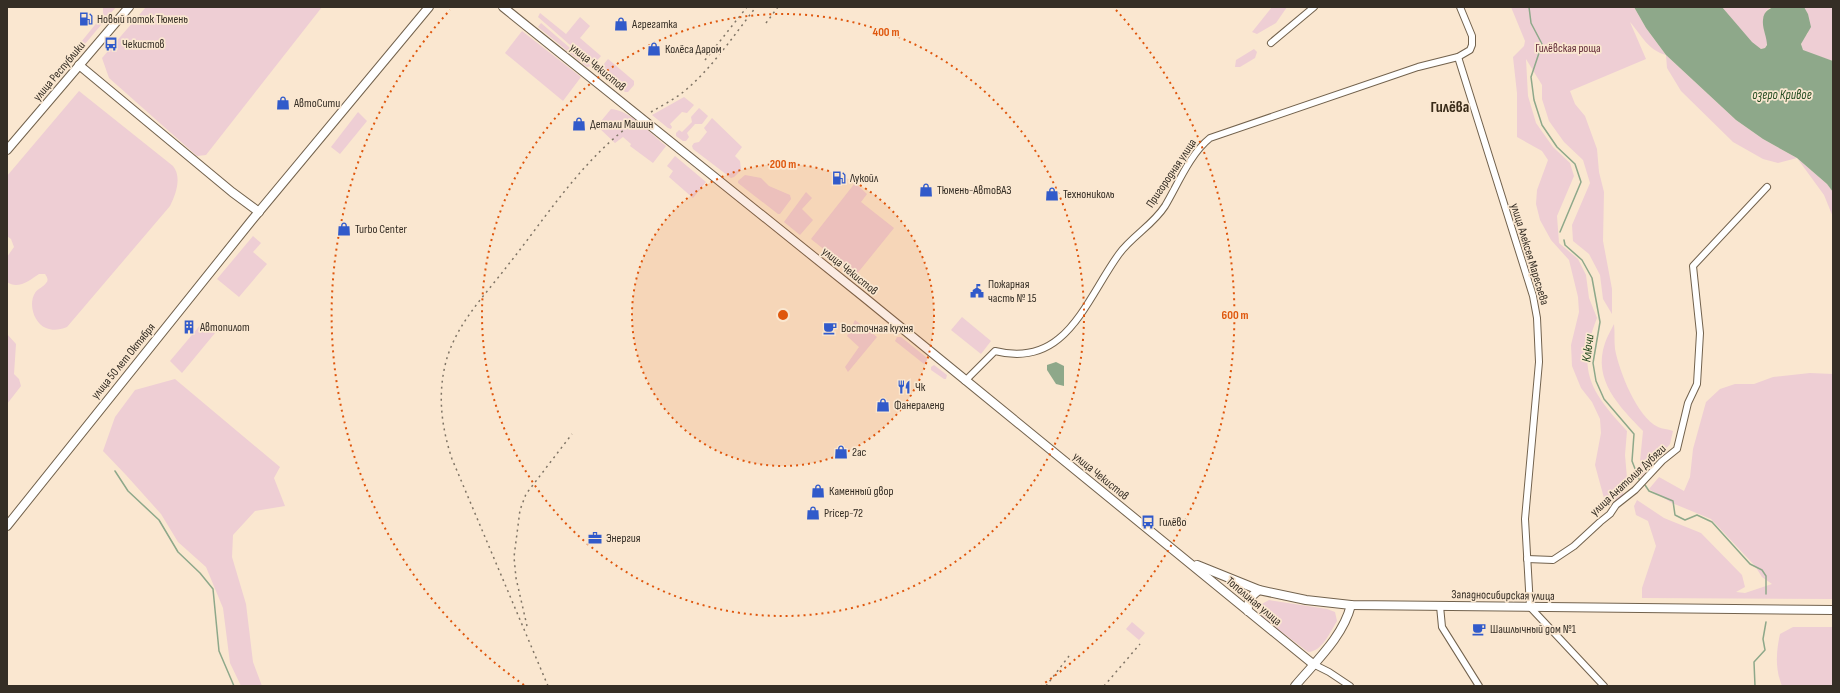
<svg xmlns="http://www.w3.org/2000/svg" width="1840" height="693" font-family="'Sofia Sans Condensed',sans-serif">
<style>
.green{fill:#eeced4}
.water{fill:#8ea88a}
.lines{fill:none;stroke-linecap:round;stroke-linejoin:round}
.stream{stroke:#8ea88a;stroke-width:1.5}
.minor-casing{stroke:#72624d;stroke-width:8}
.major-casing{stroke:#72624d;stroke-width:10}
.minor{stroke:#fff;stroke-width:6}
.major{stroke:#fff;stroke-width:8}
.rail{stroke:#7f7465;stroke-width:1.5;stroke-dasharray:2 4;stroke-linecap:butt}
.ring{fill:none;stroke:#df570d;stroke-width:2;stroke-dasharray:2 4}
.labels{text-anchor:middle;stroke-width:3.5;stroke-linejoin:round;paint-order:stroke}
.poi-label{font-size:12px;fill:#352e25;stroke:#fae7d0;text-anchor:start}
.park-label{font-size:12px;fill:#632b39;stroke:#fae7d0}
.street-label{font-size:12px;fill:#352e25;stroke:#fae7d0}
.water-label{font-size:13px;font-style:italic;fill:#254c21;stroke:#fae7d0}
.district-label{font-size:16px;font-weight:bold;fill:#392b18;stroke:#fae7d0}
.centre{fill:#df570d;stroke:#fae7d0;stroke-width:2}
.ring-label{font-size:12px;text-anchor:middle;font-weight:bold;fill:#df570d;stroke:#fae7d0;stroke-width:3.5;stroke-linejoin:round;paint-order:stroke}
</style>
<rect width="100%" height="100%" fill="#fae7d0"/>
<g class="green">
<polygon points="103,7 116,7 80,50 77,50 77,47 103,15"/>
<polygon points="146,7 322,7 206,155 197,156 109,78 102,58"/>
<polygon points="1272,7 1287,7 1276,23 1257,34 1252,32"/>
<path d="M1511 7H1634L1646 28 1666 55 1736 120 1763 139 1797 158 1827 184 1833 192V217L1824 195 1797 158 1778 163 1763 159 1733 142 1681 91 1667 68 1666 55C1648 50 1642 36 1630 22L1646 59 1570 91 1575 104 1585 116 1597 149 1599 172 1604 192 1603 241 1612 289V314L1603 299 1600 275 1589 254 1573 241 1572 225 1590 183 1583 160 1564 142 1549 121 1542 99V85L1526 59 1528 96 1536 123 1553 147 1570 163 1574 176 1557 216 1559 243 1578 259 1586 275 1589 298 1597 318C1576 371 1591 392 1627 431L1625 455 1627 478 1622 498 1605 502 1595 465 1601 433 1600 419 1592 402 1581 388 1572 366 1571 345 1579 312 1578 297 1569 260 1551 240 1540 220 1536 204 1537 190 1548 160 1542 151 1517 137V93L1513 57 1524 46 1525 41Z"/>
<path d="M1722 7H1771L1766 11C1765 16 1764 20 1764 25 1763 33 1771 40 1765 48L1761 49 1752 43Z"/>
<path d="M1803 7H1833V61L1803 51C1799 43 1803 39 1808 33V14Z"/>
<polygon points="540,13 566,34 580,17 590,26 580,38 601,56 593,65 538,17"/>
<polygon points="541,23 591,66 587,67 538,27"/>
<polygon points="522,31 581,77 563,101 505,53"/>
<polygon points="1254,49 1257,52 1255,58 1240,67 1235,67 1236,60"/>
<polygon points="608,59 634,81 634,85 628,92 625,92 599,70"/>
<path d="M79 91 173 166C182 177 176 194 170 206L67 327C59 330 53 331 46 328 34 323 28 304 35 293 38 288 44 287 46 283 49 280 47 277 45 274H39C30 280 18 290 7 282V257L14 247 11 239 7 236V176Z"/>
<polygon points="684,97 694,105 687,113 682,112 670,124 672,127 671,129 668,128 652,115"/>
<polygon points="699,108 708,116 702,124 695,124 687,133 689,137 686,141 683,141 676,136 676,133 679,130 682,132 692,122 691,117"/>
<path d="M611 109C630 110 652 135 666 146L653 163 630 146 631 144 623 137 615 143 597 126Z"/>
<polygon points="358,112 367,121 340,154 331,147"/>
<polygon points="712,118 742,147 735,156 740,161 741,170 734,177 731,178 693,149 692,146 694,143 699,142 707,132 704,128"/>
<polygon points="675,156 706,182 693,198 669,177 673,171 667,166"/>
<polygon points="745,175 761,178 769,186 790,195 791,199 780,214 778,214 738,183 738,181"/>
<polygon points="855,183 867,194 861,202 894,228 856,275 811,239"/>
<polygon points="806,192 812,198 802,209 813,220 800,235 784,222"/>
<polygon points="253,236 261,243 253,252 267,264 239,297 217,279"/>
<polygon points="962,317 991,341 981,354 951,330"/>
<polygon points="855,320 877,337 848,372 845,367 859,347 847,336"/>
<polygon points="202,323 215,333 182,373 170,361"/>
<path d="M1614 324C1615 332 1614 341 1615 349 1619 371 1637 417 1658 427 1662 429 1668 429 1673 431L1670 444 1641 477 1640 461 1643 431C1620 407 1592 380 1605 343 1607 337 1611 330 1614 324Z"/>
<polygon points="7,334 16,344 14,374 19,379 21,386 7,404"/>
<polygon points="897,337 901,337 927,358 926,363 924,364 895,341"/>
<polygon points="934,365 947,375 946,379 944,379 931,370 931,367"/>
<polygon points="1810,373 1833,374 1833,599 1642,598 1642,588 1656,546 1648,521 1636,515 1634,506 1637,500 1664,518 1701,533 1742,575 1745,587 1736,592 1745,593 1772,584 1762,577 1755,566 1711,519 1672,503 1649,489 1659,477 1684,491 1690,477 1693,449 1706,402 1720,389 1735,384 1754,384 1773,377"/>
<polygon points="175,379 280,467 274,478 285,506 255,511 233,535 232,557 246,604 253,662 262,686 241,686 230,663 223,608 206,567 178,542 161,514 126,475 103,451 115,417 135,390"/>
<path d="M1269 600 1327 609 1335 612 1337 621C1330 632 1322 652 1308 652L1259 615 1260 605Z"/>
<polygon points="1132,622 1145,633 1139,640 1126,629"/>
<path d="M1793 627H1833V686H1782C1775 669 1776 652 1780 634Z"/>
</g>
<g class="water">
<path d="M1634 7H1722L1752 42 1761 49 1765 48 1767 45C1767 37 1762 28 1763 20 1764 1 1791 7 1804 7L1808 14 1811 27 1801 44 1803 50 1833 61V192L1827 184 1797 158 1763 139 1736 120 1666 55 1646 28Z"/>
<polygon points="1056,362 1064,366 1064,386 1056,384 1047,370 1047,365"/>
</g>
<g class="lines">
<g class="stream">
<polyline points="1529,7 1531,23 1542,44 1531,77 1534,100 1542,125 1557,147 1575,164 1581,182 1560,232"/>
<polyline points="1564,240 1565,245 1582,260 1592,278 1600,322 1593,363 1596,381 1604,399 1634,434 1632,461 1639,479"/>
<polyline points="115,471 128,491 159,520 178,552 200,573 213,589 219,651 234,686"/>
<polyline points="1645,485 1649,491 1673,501 1675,515 1685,520 1697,515 1712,522 1750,564 1762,570 1766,576 1766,594"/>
<polyline points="1755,686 1754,662 1765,650 1763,639 1766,622"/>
</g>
<g class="minor-casing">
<g id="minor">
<polyline points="1271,43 1314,7"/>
<polyline points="1458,57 1533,296 1537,318 1539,362 1525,519 1530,607 1604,686"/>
<path d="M965 381 995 351C1066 369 1085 301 1119 254 1132 236 1153 225 1165 206 1178 184 1190 154 1210 138L1418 67 1458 57 1470 50 1472 45V36L1460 7"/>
<polyline points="1527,559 1553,560 1574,546 1600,522 1610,514 1616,505 1635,490 1662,461 1677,449 1688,403 1697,384 1700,333 1693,266 1767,187"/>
<polyline points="1440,606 1442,627 1479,686"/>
<polyline points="1313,664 1329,672 1350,686"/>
</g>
</g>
<g class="major-casing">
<g id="major">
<polyline points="503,7 865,298 1313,664"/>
<polyline points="79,65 232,192 259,212"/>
<polyline points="7,150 129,7"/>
<polyline points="7,526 252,220 429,7"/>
<polyline points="1197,565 1259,590 1306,600 1351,605 1833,610"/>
<path d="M1248 611C1247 601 1251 596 1259 590"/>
<path d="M1295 686C1315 662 1343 637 1351 605"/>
</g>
</g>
<use href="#minor" class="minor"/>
<use href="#major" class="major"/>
<g class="rail">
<polyline points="766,23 778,7"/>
<polyline points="705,60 747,7"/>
<path d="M651 112C661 106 673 100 682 93 710 71 734 35 756 7"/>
<polyline points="527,626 516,578 514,557 520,510 526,494 572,434"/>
<path d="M548 686 452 459C441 426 437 392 447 358 458 322 486 294 508 265 547 216 584 157 636 121"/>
<polyline points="1046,686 1069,656"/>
<polyline points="1104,686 1140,644"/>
</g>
</g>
<circle cx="783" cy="315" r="151" fill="#df570d" fill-opacity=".12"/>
<g class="ring">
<circle cx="783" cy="315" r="151"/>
<circle cx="783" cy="315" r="301"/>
<path d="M524 685A452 452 0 0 1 450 10M1116 10A452 452 0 0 1 1042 685"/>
</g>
<defs>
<g id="fuel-bare" transform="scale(1.08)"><path d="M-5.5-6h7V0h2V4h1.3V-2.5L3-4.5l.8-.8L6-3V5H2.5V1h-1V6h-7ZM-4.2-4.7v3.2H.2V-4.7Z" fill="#315aca" stroke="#fae7d0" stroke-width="2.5" paint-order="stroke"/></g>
<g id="shop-bare" transform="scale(1.08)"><path d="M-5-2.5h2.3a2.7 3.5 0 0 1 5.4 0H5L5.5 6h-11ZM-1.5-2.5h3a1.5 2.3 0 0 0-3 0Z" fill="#315aca" stroke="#fae7d0" stroke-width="2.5" paint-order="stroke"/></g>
<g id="bus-bare" transform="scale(1.08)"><path d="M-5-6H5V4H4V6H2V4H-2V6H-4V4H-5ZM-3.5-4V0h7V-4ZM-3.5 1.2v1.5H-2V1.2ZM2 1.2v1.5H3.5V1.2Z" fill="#315aca" stroke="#fae7d0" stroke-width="2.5" paint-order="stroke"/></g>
<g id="civic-bare" transform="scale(1.08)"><path d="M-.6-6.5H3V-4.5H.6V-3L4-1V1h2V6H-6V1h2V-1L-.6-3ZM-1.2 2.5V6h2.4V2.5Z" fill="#315aca" stroke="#fae7d0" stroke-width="2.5" paint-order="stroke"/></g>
<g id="building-bare" transform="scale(1.08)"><path d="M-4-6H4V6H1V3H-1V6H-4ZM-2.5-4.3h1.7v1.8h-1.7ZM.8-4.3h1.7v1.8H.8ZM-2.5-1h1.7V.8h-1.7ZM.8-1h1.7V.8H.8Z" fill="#315aca" stroke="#fae7d0" stroke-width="2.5" paint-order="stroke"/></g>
<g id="cafe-bare" transform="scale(1.08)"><path d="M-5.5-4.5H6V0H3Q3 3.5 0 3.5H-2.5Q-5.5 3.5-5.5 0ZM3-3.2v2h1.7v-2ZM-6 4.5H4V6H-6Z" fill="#315aca" stroke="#fae7d0" stroke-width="2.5" paint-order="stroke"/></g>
<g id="restaurant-bare" transform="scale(1.08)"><path d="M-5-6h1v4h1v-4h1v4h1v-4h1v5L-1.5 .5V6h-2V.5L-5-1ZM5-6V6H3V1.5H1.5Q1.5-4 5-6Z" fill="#315aca" stroke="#fae7d0" stroke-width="2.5" paint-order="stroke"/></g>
<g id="office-bare" transform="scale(1.08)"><path d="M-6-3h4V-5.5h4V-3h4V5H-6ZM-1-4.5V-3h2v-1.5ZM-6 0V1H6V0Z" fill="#315aca" stroke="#fae7d0" stroke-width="2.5" paint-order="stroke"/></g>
</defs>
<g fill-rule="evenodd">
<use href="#fuel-bare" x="86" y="19"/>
<use href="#shop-bare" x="621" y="24"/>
<use href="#bus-bare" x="111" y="44"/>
<use href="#shop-bare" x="654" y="49"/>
<use href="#shop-bare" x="283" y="103"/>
<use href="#shop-bare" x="579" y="124"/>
<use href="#fuel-bare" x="839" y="178"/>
<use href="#shop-bare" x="926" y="190"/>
<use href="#shop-bare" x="1052" y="194"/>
<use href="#shop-bare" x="344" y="229"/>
<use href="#civic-bare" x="977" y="291"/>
<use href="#building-bare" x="189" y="327"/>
<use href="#cafe-bare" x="830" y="328"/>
<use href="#restaurant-bare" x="904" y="387"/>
<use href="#shop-bare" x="883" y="405"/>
<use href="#shop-bare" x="841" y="452"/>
<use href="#shop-bare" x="818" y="491"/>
<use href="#shop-bare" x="813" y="513"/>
<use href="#bus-bare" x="1148" y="522"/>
<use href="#office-bare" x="595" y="538"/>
<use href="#cafe-bare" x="1479" y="629"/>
</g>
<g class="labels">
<g class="poi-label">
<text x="97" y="23">Новый поток Тюмень</text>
<text x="632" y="28">Агрегатка</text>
<text x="122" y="48">Чекистов</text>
<text x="665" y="53">Колёса Даром</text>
<text x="294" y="107">АвтоСити</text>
<text x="590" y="128">Детали Машин</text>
<text x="850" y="182">Лукойл</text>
<text x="937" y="194">Тюмень-АвтоВАЗ</text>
<text x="1063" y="198">Технониколь</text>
<text x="355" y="233">Turbo Center</text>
<text x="988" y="288">Пожарная<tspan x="988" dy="14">часть № 15</tspan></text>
<text x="200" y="331">Автопилот</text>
<text x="841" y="332">Восточная кухня</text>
<text x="915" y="391">Чк</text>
<text x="894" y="409">Фанераленд</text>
<text x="852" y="456">2ас</text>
<text x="829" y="495">Каменный двор</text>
<text x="824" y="517">Pricep-72</text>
<text x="1159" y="526">Гилёво</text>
<text x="606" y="542">Энергия</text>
<text x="1490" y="633">Шашлычный дом №1</text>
</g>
<g class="park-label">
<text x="1568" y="52">Гилёвская роща</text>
</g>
<g class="street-label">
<text transform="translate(598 67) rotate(39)" y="4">улица Чекистов</text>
<text transform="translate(59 71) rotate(-50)" y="4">улица Республики</text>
<text transform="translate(1171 173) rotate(-56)" y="4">Пригородная улица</text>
<text transform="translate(1530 254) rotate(73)" y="4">улица Алексея Маресьева</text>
<text transform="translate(850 271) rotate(39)" y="4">улица Чекистов</text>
<text transform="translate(123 361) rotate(-51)" y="4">улица 50 лет Октября</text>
<text transform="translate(1101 476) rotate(39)" y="4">улица Чекистов</text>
<text transform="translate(1628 480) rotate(-43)" y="4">улица Анатолия Дубяги</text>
<text transform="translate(1503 595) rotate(1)" y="4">Западносибирская улица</text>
<text transform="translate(1254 601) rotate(40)" y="4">Тополиная улица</text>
</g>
<g class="water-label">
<text x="1782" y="99">озеро Кривое</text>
<text transform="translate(1587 348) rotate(-83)" y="5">Ключи</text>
</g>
<g class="district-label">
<text x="1450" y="112">Гилёва</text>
</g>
</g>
<circle cx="783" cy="315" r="6" class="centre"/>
<g class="ring-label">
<text x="886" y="36">400 m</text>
<text x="783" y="168">200 m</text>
<text x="1235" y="319">600 m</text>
</g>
<rect width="1840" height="693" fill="none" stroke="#352e25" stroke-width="16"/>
</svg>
